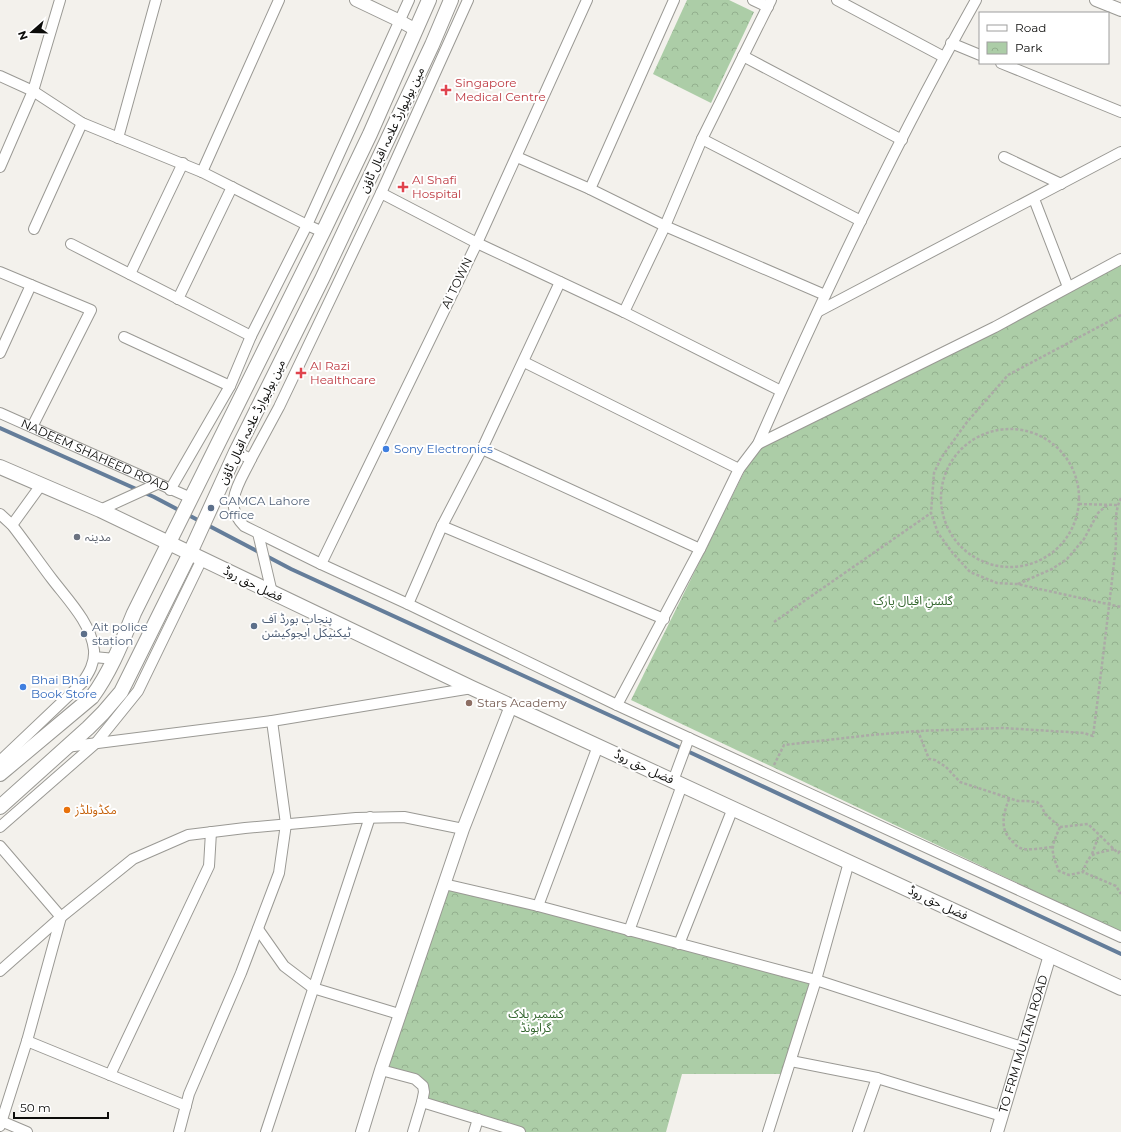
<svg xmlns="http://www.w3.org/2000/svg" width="1121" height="1132" font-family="Montserrat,'Noto Sans Arabic',sans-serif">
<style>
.park{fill:url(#park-crowns)}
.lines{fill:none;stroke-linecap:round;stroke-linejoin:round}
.stream{stroke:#647d9a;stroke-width:4}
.minor-casing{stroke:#9a9994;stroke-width:12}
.tertiary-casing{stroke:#9a9994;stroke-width:14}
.secondary-casing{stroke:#9a9994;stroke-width:16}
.path{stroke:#abaaa6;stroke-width:2.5;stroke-dasharray:3 2;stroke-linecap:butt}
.minor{stroke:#fff;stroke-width:10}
.tertiary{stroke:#fff;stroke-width:12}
.secondary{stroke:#fff;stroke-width:14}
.health-dot{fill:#e0444e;stroke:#fff;stroke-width:1.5}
.shop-dot{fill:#3f7fe0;stroke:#fff;stroke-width:1.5}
.service-dot{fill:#5c6f8a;stroke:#fff;stroke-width:1.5}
.worship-dot{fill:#6b7280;stroke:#fff;stroke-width:1.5}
.education-dot{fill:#8d6e63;stroke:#fff;stroke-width:1.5}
.food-dot{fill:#e8710a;stroke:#fff;stroke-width:1.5}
.labels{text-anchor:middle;stroke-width:4;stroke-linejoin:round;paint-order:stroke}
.health-label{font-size:12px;fill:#be3a42;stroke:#fff;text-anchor:start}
.street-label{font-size:12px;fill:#0c0c0a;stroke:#fff}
.shop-label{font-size:12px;fill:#366cbe;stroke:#fff;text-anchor:start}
.service-label{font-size:12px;fill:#4e5e75;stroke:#fff;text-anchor:start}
.worship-label{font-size:12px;fill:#5b616d;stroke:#fff;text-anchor:start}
.park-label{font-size:12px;fill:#32652d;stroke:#fff}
.education-label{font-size:12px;fill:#785e54;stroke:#fff;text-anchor:start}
.food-label{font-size:12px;fill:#c56008;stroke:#fff;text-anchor:start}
</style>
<defs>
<pattern id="park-crowns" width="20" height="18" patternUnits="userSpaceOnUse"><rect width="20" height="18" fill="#accda7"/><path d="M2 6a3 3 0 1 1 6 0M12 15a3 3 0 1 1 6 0" fill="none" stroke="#93af8e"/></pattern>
</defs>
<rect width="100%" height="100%" fill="#f3f1ec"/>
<g class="park">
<polygon points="687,0 729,0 754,12 711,103 653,74"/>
<polygon points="1121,259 1121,932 631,700 758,444"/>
<polygon points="444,884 816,980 787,1074 682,1074 666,1132 519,1132 422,1102 423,1086 381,1070"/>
</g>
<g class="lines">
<polyline class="stream" points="0,428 154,497 291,569 670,743 1121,954"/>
<g class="minor-casing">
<g id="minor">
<polyline points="753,0 768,7"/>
<polyline points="837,0 944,57"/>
<polyline points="951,43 980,55"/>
<polyline points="743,56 902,140"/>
<polyline points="1001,63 1121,112"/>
<polyline points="0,76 33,91 82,123 202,172 307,225 323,232"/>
<polyline points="118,138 156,0"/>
<polyline points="702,139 861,221"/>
<polyline points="517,157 590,189 665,226 825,295"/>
<polyline points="1004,157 1061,184"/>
<polyline points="0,167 33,91 60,0"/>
<polyline points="202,172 279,0"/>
<polyline points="590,189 674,0"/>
<polyline points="381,193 468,0"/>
<polyline points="1034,199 1068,287"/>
<polyline points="34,229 82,123"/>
<polyline points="71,244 251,336"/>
<polyline points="0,272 91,310 32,427"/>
<polyline points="130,274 183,163"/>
<polyline points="178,299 232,187"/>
<polyline points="819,311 1121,152"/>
<polyline points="624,312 665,226 702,139 771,0"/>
<polyline points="124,337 230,386"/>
<polyline points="0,353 31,285"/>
<polyline points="524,362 739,469"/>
<path id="s1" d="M0 413 191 498"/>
<polyline points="758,444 995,327 1121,259"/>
<polyline points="482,449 700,549"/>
<polyline points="236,452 251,459 279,407 381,193 477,243 624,312 781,391"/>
<path d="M251 459C240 482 222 504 244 526L321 564 408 604 617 705 1121 937"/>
<polyline points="170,490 230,386 251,336 307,225 409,0"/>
<polyline points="100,510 157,484"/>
<path d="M0 514 12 525C26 543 39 562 52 579 68 600 91 623 94 650 95 663 89 673 82 683L0 761"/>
<polyline points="12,525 41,485"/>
<polyline points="442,526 664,619"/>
<polyline points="258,533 272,593"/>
<polyline points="321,564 477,243 587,0"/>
<polyline points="408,604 442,526 482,449 560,282"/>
<polyline points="94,657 115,659"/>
<path d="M617 705 700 549 739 469 758 444C824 293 895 144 976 0"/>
<polyline points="66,747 272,721 472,688"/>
<polyline points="673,781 689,738"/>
<polyline points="0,827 96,743 138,691 202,559"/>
<polyline points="0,846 61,917 27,1041 0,1126"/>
<polyline points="444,884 538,906 816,980 1022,1047"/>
<polyline points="538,906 598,746"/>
<polyline points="258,929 284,966 313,988 399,1014"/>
<polyline points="629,931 682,785"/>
<polyline points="679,944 733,808"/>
<polyline points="0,971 61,917 133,859 188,835 245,828 356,818 404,817 463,829"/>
<polyline points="27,1041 186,1106"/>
<polyline points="791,1061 877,1078 1002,1116"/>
<polyline points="381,1070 415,1079 423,1086 424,1092 422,1102 520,1132"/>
<polyline points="110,1075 209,866 211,832"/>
<polyline points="1,1121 27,1132"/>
<polyline points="179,1132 189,1094 241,973 279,873 286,824 272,721"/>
<polyline points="266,1132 370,817"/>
<polyline points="413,1132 422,1102"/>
<polyline points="474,1132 478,1119"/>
<polyline points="768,1132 816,980 849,862"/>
<polyline points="858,1132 877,1078"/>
</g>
</g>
<g class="tertiary-casing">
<g id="tertiary">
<polyline points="356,0 400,21 416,30"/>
<polyline points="1096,0 1121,10"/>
<polyline points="362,1132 381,1070 463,829 511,706"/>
<path id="s2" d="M997 1132 1050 955"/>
</g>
</g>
<g class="secondary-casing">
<g id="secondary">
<polyline points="0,467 100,510 472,688 1121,988"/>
<path d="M0 774 92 697C111 671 122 642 134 613L323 232 370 134 429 0"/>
<polyline points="0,807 88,728 103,713 121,692 190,553 236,452 322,279 432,45 451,0"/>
</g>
</g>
<g class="path">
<polyline points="1121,315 1008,375 967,422 941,458 934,473 931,513 938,533 952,552 970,572 997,583 1017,584 1121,607"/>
<circle cx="1010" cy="498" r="69"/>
<path d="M1121 498C1112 516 1118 535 1115 554 1108 615 1101 675 1093 736L1084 733 1003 728 918 731 929 759 935 760 946 767 960 782 1018 801H1027L1037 802 1042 807 1045 814 1060 827 1088 824 1118 853 1121 850"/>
<polyline points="1079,504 1117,505"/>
<polyline points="1018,584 1052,569 1067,559 1084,539 1098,513 1107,505"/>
<polyline points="774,622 931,513"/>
<polyline points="774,765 784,745 871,735 918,731"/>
<path d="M1009 799C1004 812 999 828 1011 840 1013 842 1017 847 1020 848 1029 851 1042 848 1052 847"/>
<path d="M1060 827C1051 848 1050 849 1059 871L1069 875 1083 872"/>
<path d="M1114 849C1094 855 1090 850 1083 872L1116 886 1121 894"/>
<polyline points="1092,854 1099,835"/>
</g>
<use href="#minor" class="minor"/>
<use href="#tertiary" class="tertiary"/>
<use href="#secondary" class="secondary"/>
</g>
<g class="health-dot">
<path d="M444 84h4v4h4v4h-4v4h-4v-4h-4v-4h4z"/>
<path d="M401 181h4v4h4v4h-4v4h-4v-4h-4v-4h4z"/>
<path d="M299 367h4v4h4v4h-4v4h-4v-4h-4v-4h4z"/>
</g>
<g class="shop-dot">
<circle cx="386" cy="449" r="4"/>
<circle cx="23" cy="687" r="4"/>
</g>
<g class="service-dot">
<circle cx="211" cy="508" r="4"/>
<circle cx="254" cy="626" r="4"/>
<circle cx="84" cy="634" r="4"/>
</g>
<circle class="worship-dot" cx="77" cy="537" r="4"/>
<circle class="education-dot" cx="469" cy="703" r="4"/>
<circle class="food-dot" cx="67" cy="810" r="4"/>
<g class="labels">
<g class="health-label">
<text x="455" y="87">Singapore<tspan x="455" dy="14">Medical Centre</tspan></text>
<text x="412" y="184">Al Shafi<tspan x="412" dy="14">Hospital</tspan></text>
<text x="310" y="370">Al Razi<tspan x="310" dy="14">Healthcare</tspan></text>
</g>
<g class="street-label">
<text transform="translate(392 130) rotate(-65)" y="4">مین بولیوارڈ علامہ اقبال ٹاؤن</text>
<text transform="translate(457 283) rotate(-64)" y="4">AI TOWN</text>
<text transform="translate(252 422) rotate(-64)" y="4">مین بولیوارڈ علامہ اقبال ٹاؤن</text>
<text dy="4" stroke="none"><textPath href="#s1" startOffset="104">NADEEM SHAHEED ROAD</textPath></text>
<text transform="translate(253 584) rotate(26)" y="4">فضل حق روڈ</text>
<text transform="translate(644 767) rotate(25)" y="4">فضل حق روڈ</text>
<text transform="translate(938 903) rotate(25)" y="4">فضل حق روڈ</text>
<text dy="4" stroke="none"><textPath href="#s2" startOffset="92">TO FRM MULTAN ROAD</textPath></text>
</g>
<g class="shop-label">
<text x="394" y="453">Sony Electronics</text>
<text x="31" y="684">Bhai Bhai<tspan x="31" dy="14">Book Store</tspan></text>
</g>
<g class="service-label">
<text x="219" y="505">GAMCA Lahore<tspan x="219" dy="14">Office</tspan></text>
<text x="262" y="623">پنجاب بورڈ آف<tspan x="262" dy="14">ٹیکنیکل ایجوکیشن</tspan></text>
<text x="92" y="631">Ait police<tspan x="92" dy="14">station</tspan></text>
</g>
<g class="worship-label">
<text x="85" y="541">مدینہ</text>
</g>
<g class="park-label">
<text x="913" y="605">گلشنِ اقبال پارک</text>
<text x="536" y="1018">کشمیر بلاک<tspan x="536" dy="14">ﮔﺮﺍﮨﻮﻧﮉ</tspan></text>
</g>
<g class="education-label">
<text x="477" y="707">Stars Academy</text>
</g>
<g class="food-label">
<text x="75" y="814">مکڈونلڈز</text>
</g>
</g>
<rect x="979" y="12" width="130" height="52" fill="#ffffff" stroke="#9e9e9d"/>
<rect x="987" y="25" width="20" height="6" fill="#ffffff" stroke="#9e9e9d"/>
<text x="1015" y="32" font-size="12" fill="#0c0c0a">Road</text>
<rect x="987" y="42" width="20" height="12" fill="url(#park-crowns)" stroke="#9e9e9d"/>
<text x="1015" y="52" font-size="12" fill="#0c0c0a">Park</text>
<g transform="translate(32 32) rotate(250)" stroke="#ffffff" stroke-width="3" paint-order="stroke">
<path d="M0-3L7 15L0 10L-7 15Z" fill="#0c0c0a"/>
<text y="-6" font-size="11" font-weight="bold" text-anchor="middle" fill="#0c0c0a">N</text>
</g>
<path d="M14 1112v6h94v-6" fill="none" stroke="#0c0c0a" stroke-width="2"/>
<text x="20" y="1112" font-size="12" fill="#0c0c0a" stroke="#ffffff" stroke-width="3" paint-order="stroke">50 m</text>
</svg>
